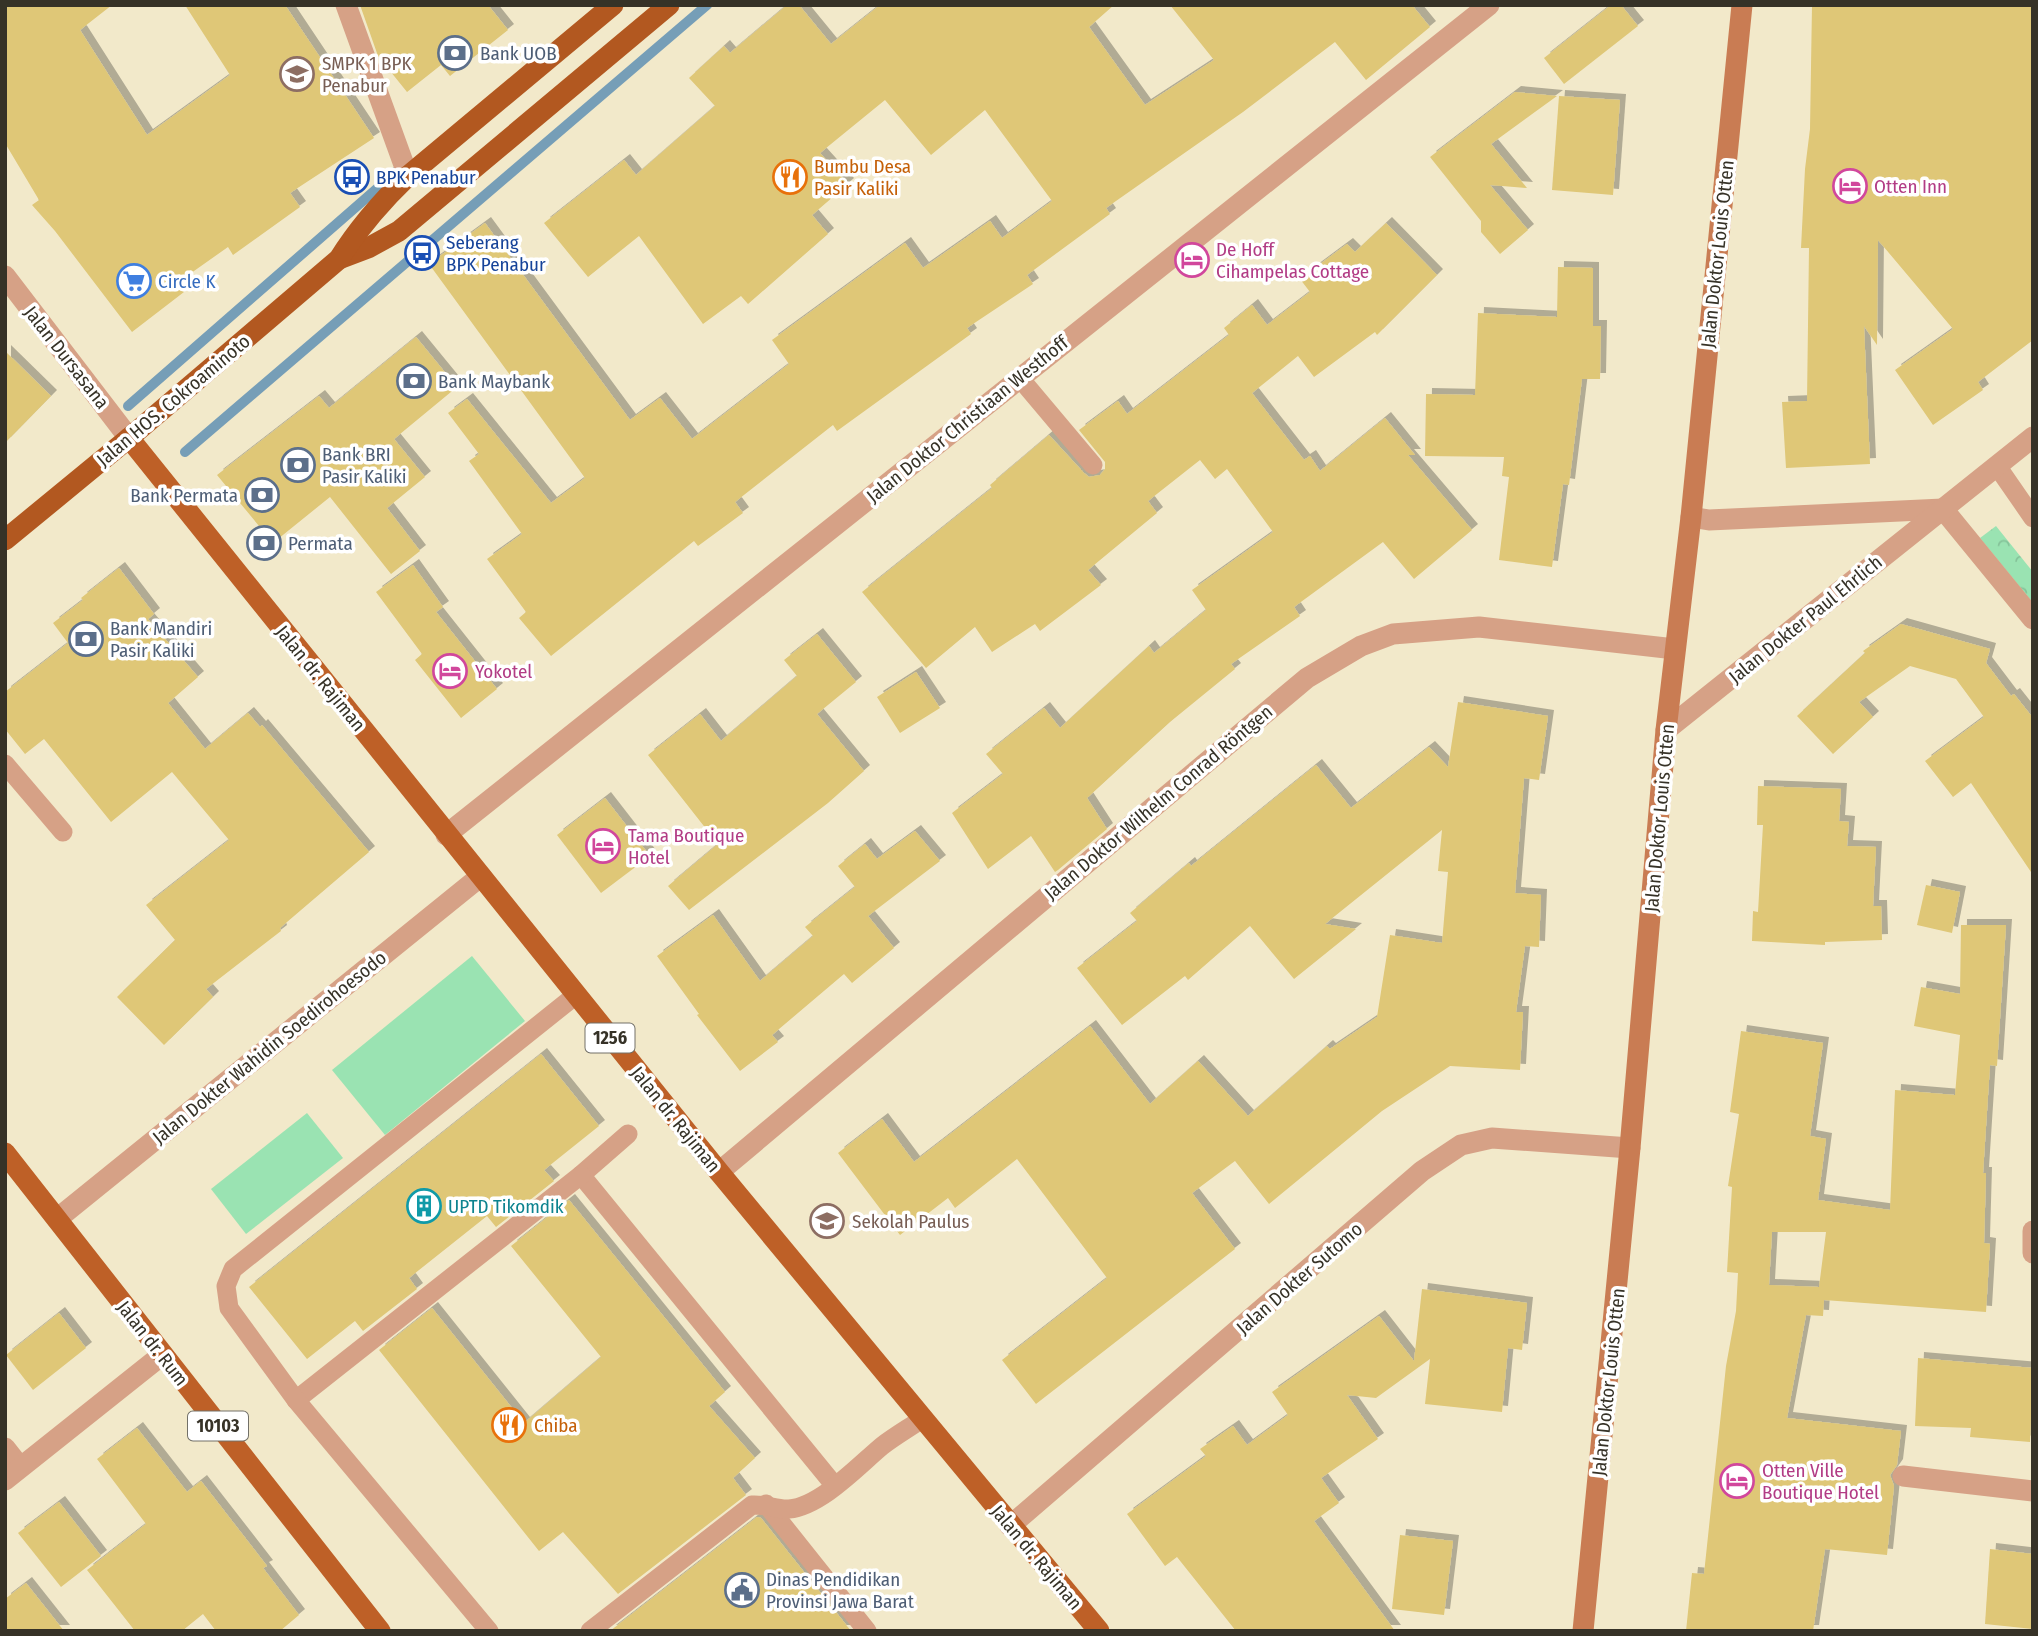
<svg xmlns="http://www.w3.org/2000/svg" width="2038" height="1636" font-family="'Fira Sans Condensed',sans-serif">
<style>
.park{fill:url(#park-crowns)}
.garden{fill:#9ae3b2}
.lines{fill:none;stroke-linecap:round;stroke-linejoin:round}
.stream{stroke:#769eb7;stroke-width:10}
.building{fill:#dfc777;fill-rule:evenodd;filter:url(#shadow)}
.service{stroke:#d6a186;stroke-width:19}
.minor{stroke:#d6a186;stroke-width:21}
.tertiary{stroke:#d6a186;stroke-width:21}
.secondary{stroke:#c97c53;stroke-width:21}
.primary{stroke:#be6027;stroke-width:21}
.trunk{stroke:#b25820;stroke-width:21}
.labels{text-anchor:middle;stroke-width:7;stroke-linejoin:round;paint-order:stroke}
.shield{fill:#fff;stroke:#727068;stroke-width:2}
.shield-label{font-size:18px;font-weight:bold;fill:#363227}
.service-label{font-size:19px;fill:#4e5e75;stroke:#fff;text-anchor:start}
.education-label{font-size:19px;fill:#785e54;stroke:#fff;text-anchor:start}
.food-label{font-size:19px;fill:#c56008;stroke:#fff;text-anchor:start}
.transit-label{font-size:19px;fill:#164399;stroke:#fff;text-anchor:start}
.hotel-label{font-size:19px;fill:#b23c85;stroke:#fff;text-anchor:start}
.street-label{font-size:19px;fill:#363227;stroke:#fff}
.shop-label{font-size:19px;fill:#366cbe;stroke:#fff;text-anchor:start}
.culture-label{font-size:19px;fill:#0d838f;stroke:#fff;text-anchor:start}
</style>
<defs>
<pattern id="park-crowns" width="20" height="18" patternUnits="userSpaceOnUse" patternTransform="scale(1.75)"><rect width="20" height="18" fill="#9ae3b2"/><path d="M2 6a3 3 0 1 1 6 0M12 15a3 3 0 1 1 6 0" fill="none" stroke="#85c399"/></pattern>
<filter id="shadow"><feDropShadow dx="6" dy="-6" stdDeviation="0" flood-color="#0004"/></filter>
</defs>
<rect width="100%" height="100%" fill="#f2e9ca"/>
<polygon class="park" points="1996,526 2033,572 2033,603 1980,538"/>
<g class="garden">
<polygon points="472,956 525,1021 385,1135 332,1070"/>
<polygon points="307,1113 343,1158 246,1234 211,1189"/>
</g>
<g class="lines">
<g class="stream">
<polyline points="128,406 404,165"/>
<polyline points="185,452 707,5"/>
</g>
</g>
<g class="building">
<polygon points="5,5 112,5 80,30 147,135 230,75 185,5 285,5 374,138 290,193 300,207 233,255 228,247 177,283 184,292 132,332 55,231 32,205 39,200 5,143"/>
<polygon points="360,5 488,5 508,30 450,76 441,65 407,92 378,56"/>
<polygon points="787,5 799,5 831,44 880,5 1114,5 1089,27 1145,105 1214,60 1170,5 1412,5 1430,27 1366,80 1335,42 1243,112 1106,208 1110,214 1027,275 1033,284 967,328 971,334 837,431 833,425 735,502 743,513 698,546 694,541 551,656 519,618 526,612 487,559 522,534 469,461 479,454 448,413 467,399 551,503 585,478 429,264 485,223 630,420 660,398 692,439 789,364 772,340 905,243 923,268 990,221 1002,238 1052,201 985,110 931,155 885,100 820,153 848,184 812,215 828,234 748,304 741,296 703,324 639,236 588,277 544,223 624,160 636,175 715,106 689,78 724,46 730,53"/>
<polygon points="1611,5 1621,5 1638,26 1564,84 1544,58"/>
<polygon points="1812,5 2033,5 2033,340 1978,382 1983,390 1933,425 1895,370 1953,329 1878,240 1877,345 1864,326 1870,464 1786,468 1782,402 1807,401 1809,248 1801,248 1805,169 1810,129"/>
<polygon points="1515,92 1557,96 1491,144 1527,188 1490,185 1528,230 1500,254 1481,232 1481,221 1430,157"/>
<polygon points="1559,96 1620,100 1613,195 1552,190"/>
<polygon points="1386,223 1437,275 1377,335 1375,332 1314,377 1298,356 1252,393 1304,460 1310,456 1320,471 1385,418 1415,455 1408,455 1472,530 1414,579 1383,542 1294,607 1300,616 1231,664 1235,669 1170,722 1087,798 1107,829 1058,870 1055,872 1031,836 988,869 952,813 1003,774 986,754 1044,708 1060,728 1149,646 1154,653 1206,610 1192,590 1273,532 1227,469 1215,479 1200,460 1148,501 1157,513 1088,570 1101,585 1040,631 1035,624 992,652 975,627 926,668 862,592 992,488 990,485 1049,435 1084,473 1089,477 1100,475 1105,469 1105,462 1079,430 1118,401 1127,414 1229,335 1224,328 1252,305 1267,325 1310,292 1300,279 1347,244 1355,252"/>
<polygon points="1558,267 1593,268 1593,326 1601,326 1600,379 1582,379 1569,485 1563,484 1552,567 1499,560 1509,477 1502,476 1504,457 1425,456 1426,394 1475,395 1478,313 1557,317"/>
<polygon points="416,337 457,387 394,439 425,477 387,508 420,551 391,574 330,497 273,543 217,475 319,396 329,408"/>
<polygon points="5,351 51,396 5,443"/>
<polygon points="413,565 443,607 436,612 497,689 461,718 415,660 422,654 376,592"/>
<polygon points="119,568 154,614 148,619 198,677 168,703 205,749 248,713 260,727 262,725 369,852 280,928 281,931 206,989 213,997 164,1045 117,997 175,940 146,905 229,840 172,772 111,822 44,739 25,754 5,729 5,692 68,643 53,623 83,600 81,598"/>
<polygon points="1901,624 1990,649 1986,663 2011,696 2014,694 2033,718 2033,875 1971,783 1953,797 1925,761 1984,717 1956,679 1910,666 1859,702 1873,717 1833,754 1797,716 1865,653 1863,651"/>
<polygon points="817,634 856,682 817,714 864,771 828,803 689,910 668,886 718,844 648,755 700,714 721,741 797,676 784,660"/>
<polygon points="916,672 940,708 900,733 877,697"/>
<polygon points="1458,702 1548,716 1539,780 1524,778 1515,893 1541,895 1539,947 1525,946 1516,1012 1523,1012 1520,1070 1450,1066 1382,1111 1269,1204 1235,1161 1192,1193 1235,1249 1036,1404 1002,1360 1107,1278 1017,1159 955,1208 948,1198 900,1235 838,1153 882,1119 914,1162 1090,1026 1150,1104 1198,1061 1248,1116 1327,1046 1330,1049 1377,1017 1390,935 1442,943 1448,872 1438,871 1442,830 1325,924 1356,929 1294,979 1250,926 1188,980 1185,976 1122,1025 1077,968 1137,921 1130,913 1189,863 1191,866 1316,765 1351,808 1429,747 1448,767"/>
<polygon points="1758,786 1841,789 1839,821 1849,822 1847,846 1876,847 1873,906 1881,906 1882,940 1825,942 1825,945 1752,941 1753,911 1758,912 1763,825 1757,825"/>
<polygon points="605,798 650,856 601,893 557,835"/>
<polygon points="915,831 940,861 868,916 894,948 852,983 844,974 772,1035 778,1042 740,1071 697,1015 699,1014 657,956 713,915 760,981 813,936 805,927 855,887 838,866 865,844 877,859"/>
<polygon points="1926,885 1960,892 1952,933 1917,925"/>
<path d="M1961 925H2006L1997 1066 1990 1065 1983 1173H1986L1984 1243 1990 1244 1986 1312 1824 1300 1823 1316 1806 1315 1787 1418 1901 1431 1897 1465 1890 1475 1894 1486 1887 1555 1825 1549 1813 1631H1686L1692 1573 1704 1574 1726 1366 1736 1311 1738 1273 1727 1272 1732 1187 1728 1186 1739 1114 1730 1112 1741 1031 1823 1043 1810 1136 1826 1139 1818 1200 1890 1210 1895 1090 1955 1095 1960 1035 1914 1026 1921 987 1960 994ZM1772 1232H1826L1819 1287 1769 1285Z"/>
<polygon points="541,1054 599,1126 544,1170 554,1181 496,1227 487,1216 409,1278 417,1289 363,1331 355,1321 307,1359 249,1287"/>
<polygon points="569,1200 725,1392 709,1406 755,1458 733,1478 746,1495 618,1594 563,1532 539,1551 379,1350 432,1308 524,1423 601,1357 511,1246"/>
<polygon points="1422,1289 1527,1303 1522,1350 1508,1348 1502,1412 1425,1404 1430,1359 1376,1398 1347,1395 1378,1439 1321,1478 1339,1503 1314,1521 1395,1631 1236,1631 1177,1557 1165,1566 1127,1514 1206,1456 1200,1449 1233,1426 1247,1445 1288,1415 1272,1392 1379,1316 1414,1361"/>
<polygon points="59,1313 86,1348 33,1390 6,1355"/>
<polygon points="1918,1358 2033,1368 2030,1442 1970,1437 1971,1428 1915,1426"/>
<polygon points="137,1428 187,1492 201,1481 267,1566 263,1568 299,1615 280,1631 216,1631 203,1614 182,1631 135,1631 87,1570 146,1524 97,1459"/>
<polygon points="59,1502 101,1556 61,1587 18,1533"/>
<polygon points="757,1517 761,1518 851,1631 610,1631"/>
<polygon points="1400,1535 1453,1541 1444,1615 1392,1609"/>
<polygon points="1990,1549 2033,1554 2033,1629 1985,1624"/>
<polygon points="26,1583 64,1631 5,1631 5,1599"/>
</g>
<g class="lines">
<g class="service">
<polyline points="1019,377 1093,465"/>
<polyline points="1997,466 2033,518"/>
<polyline points="5,764 63,832"/>
<polyline points="628,1134 581,1175 835,1486"/>
<polyline points="296,1400 581,1175"/>
<polyline points="766,1504 867,1631"/>
<polyline points="489,1631 296,1400 229,1308 226,1286 233,1269 576,995"/>
<path d="M590 1631 752 1505C766 1504 777 1510 789 1509 821 1506 858 1466 882 1446 895 1436 909 1428 922 1419"/>
</g>
<g class="minor">
<polyline points="346,5 408,176"/>
<polyline points="1943,509 2033,619"/>
<polyline points="1691,517 1709,520 1943,509"/>
<polyline points="1666,730 2033,437"/>
<polyline points="446,835 1489,5"/>
<polyline points="719,1172 1307,678 1361,646 1393,634 1479,627 1675,649"/>
<polyline points="57,1219 481,876"/>
<polyline points="2033,1231 2033,1253"/>
<polyline points="5,1448 20,1467"/>
<polyline points="1903,1476 2033,1491"/>
<polyline points="5,1480 162,1355"/>
<polyline points="1010,1526 1422,1171 1461,1145 1492,1138 1630,1148"/>
</g>
<polyline class="tertiary" points="5,276 129,438"/>
<polyline class="secondary" points="1583,1631 1630,1148 1666,730 1691,517 1742,5"/>
<g class="primary">
<polyline points="129,438 719,1172 1099,1631"/>
<polyline points="5,1153 380,1631"/>
</g>
<g class="trunk">
<polyline points="339,259 368,248 399,231 669,5"/>
<path d="M5 540 129 438 339 259C359 227 381 202 408 176L613 5"/>
</g>
</g>
<defs>
<g id="bank-ring" transform="scale(1.75)"><circle r="9.5" fill="#fff" stroke="#5c6f8a" stroke-width="1.5"/><path d="M-6-4H6V4H-6ZM0-2.3a2.3 2.3 0 1 0 0 4.6a2.3 2.3 0 1 0 0-4.6Z" fill="#5c6f8a"/></g>
<g id="school-ring" transform="scale(1.75)"><circle r="9.5" fill="#fff" stroke="#8d6e63" stroke-width="1.5"/><path d="M0-5L7-2L0 1L-7-2ZM-4 1L0 2.5L4 1V4Q0 6-4 4Z" fill="#8d6e63"/></g>
<g id="bus-ring" transform="scale(1.75)"><circle r="9.5" fill="#fff" stroke="#1a4fb4" stroke-width="1.5"/><path d="M-5-6H5V4H4V6H2V4H-2V6H-4V4H-5ZM-3.5-4V0h7V-4ZM-3.5 1.2v1.5H-2V1.2ZM2 1.2v1.5H3.5V1.2Z" fill="#1a4fb4"/></g>
<g id="restaurant-ring" transform="scale(1.75)"><circle r="9.5" fill="#fff" stroke="#e8710a" stroke-width="1.5"/><path d="M-5-6h1v4h1v-4h1v4h1v-4h1v5L-1.5 .5V6h-2V.5L-5-1ZM5-6V6H3V1.5H1.5Q1.5-4 5-6Z" fill="#e8710a"/></g>
<g id="hotel-ring" transform="scale(1.75)"><circle r="9.5" fill="#fff" stroke="#d1479c" stroke-width="1.5"/><path d="M-6-4.5h1.5V1H6V5H4.5V3h-9V5H-6ZM-4 0a1.8 1.8 0 1 1 3.6 0ZM.5 0V-2.5h3Q6-2.5 6 0Z" fill="#d1479c"/></g>
<g id="supermarket-ring" transform="scale(1.75)"><circle r="9.5" fill="#fff" stroke="#3f7fe0" stroke-width="1.5"/><path d="M-6-5.5h2.5l.6 2H6L4.5 2H-2.5L-4.4-4H-6ZM-1.5 3.2a1.3 1.3 0 1 0 .1 0ZM3 3.2a1.3 1.3 0 1 0 .1 0Z" fill="#3f7fe0"/></g>
<g id="building-ring" transform="scale(1.75)"><circle r="9.5" fill="#fff" stroke="#0f9aa8" stroke-width="1.5"/><path d="M-4-6H4V6H1V3H-1V6H-4ZM-2.5-4.3h1.7v1.8h-1.7ZM.8-4.3h1.7v1.8H.8ZM-2.5-1h1.7V.8h-1.7ZM.8-1h1.7V.8H.8Z" fill="#0f9aa8"/></g>
<g id="civic-ring" transform="scale(1.75)"><circle r="9.5" fill="#fff" stroke="#5c6f8a" stroke-width="1.5"/><path d="M-.6-6.5H3V-4.5H.6V-3L4-1V1h2V6H-6V1h2V-1L-.6-3ZM-1.2 2.5V6h2.4V2.5Z" fill="#5c6f8a"/></g>
</defs>
<g fill-rule="evenodd">
<use href="#bank-ring" x="455" y="53"/>
<use href="#school-ring" x="297" y="74"/>
<use href="#bus-ring" x="352" y="177"/>
<use href="#restaurant-ring" x="790" y="177"/>
<use href="#hotel-ring" x="1850" y="186"/>
<use href="#bus-ring" x="422" y="253"/>
<use href="#hotel-ring" x="1192" y="260"/>
<use href="#supermarket-ring" x="134" y="281"/>
<use href="#bank-ring" x="414" y="381"/>
<use href="#bank-ring" x="298" y="465"/>
<use href="#bank-ring" x="262" y="495"/>
<use href="#bank-ring" x="264" y="543"/>
<use href="#bank-ring" x="86" y="639"/>
<use href="#hotel-ring" x="450" y="671"/>
<use href="#hotel-ring" x="603" y="846"/>
<use href="#building-ring" x="424" y="1206"/>
<use href="#school-ring" x="827" y="1221"/>
<use href="#restaurant-ring" x="509" y="1425"/>
<use href="#hotel-ring" x="1737" y="1481"/>
<use href="#civic-ring" x="742" y="1590"/>
</g>
<g class="labels">
<g class="shield">
<rect x="585.5" y="1023.5" width="49" height="29" rx="5"/>
<rect x="188" y="1411.5" width="60" height="29" rx="5"/>
</g>
<g class="shield-label">
<text x="610" y="1044">1256</text>
<text x="218" y="1432">10103</text>
</g>
<g class="service-label">
<text x="480" y="60">Bank UOB</text>
<text x="438" y="388">Bank Maybank</text>
<text x="322" y="461">Bank BRI<tspan x="322" dy="22">Pasir Kaliki</tspan></text>
<text x="238" y="502" text-anchor="end">Bank Permata</text>
<text x="288" y="550">Permata</text>
<text x="110" y="635">Bank Mandiri<tspan x="110" dy="22">Pasir Kaliki</tspan></text>
<text x="766" y="1586">Dinas Pendidikan<tspan x="766" dy="22">Provinsi Jawa Barat</tspan></text>
</g>
<g class="education-label">
<text x="322" y="70">SMPK 1 BPK<tspan x="322" dy="22">Penabur</tspan></text>
<text x="852" y="1228">Sekolah Paulus</text>
</g>
<g class="food-label">
<text x="814" y="173">Bumbu Desa<tspan x="814" dy="22">Pasir Kaliki</tspan></text>
<text x="534" y="1432">Chiba</text>
</g>
<g class="transit-label">
<text x="376" y="184">BPK Penabur</text>
<text x="446" y="249">Seberang<tspan x="446" dy="22">BPK Penabur</tspan></text>
</g>
<g class="hotel-label">
<text x="1874" y="193">Otten Inn</text>
<text x="1216" y="256">De Hoff<tspan x="1216" dy="22">Cihampelas Cottage</tspan></text>
<text x="475" y="678">Yokotel</text>
<text x="628" y="842">Tama Boutique<tspan x="628" dy="22">Hotel</tspan></text>
<text x="1762" y="1477">Otten Ville<tspan x="1762" dy="22">Boutique Hotel</tspan></text>
</g>
<g class="street-label">
<text transform="translate(1717 254) rotate(-84)" y="7">Jalan Doktor Louis Otten</text>
<text transform="translate(67 357) rotate(52)" y="7">Jalan Dursasana</text>
<text transform="translate(173 400) rotate(-40)" y="7">Jalan HOS. Cokroaminoto</text>
<text transform="translate(967 419) rotate(-39)" y="7">Jalan Doktor Christiaan Westhoff</text>
<text transform="translate(1805 619) rotate(-39)" y="7">Jalan Dokter Paul Ehrlich</text>
<text transform="translate(321 678) rotate(51)" y="7">Jalan dr. Rajiman</text>
<text transform="translate(1158 802) rotate(-40)" y="7">Jalan Doktor Wilhelm Conrad Röntgen</text>
<text transform="translate(1659 818) rotate(-85)" y="7">Jalan Doktor Louis Otten</text>
<text transform="translate(269 1047) rotate(-39)" y="7">Jalan Dokter Wahidin Soedirohoesodo</text>
<text transform="translate(676 1119) rotate(51)" y="7">Jalan dr. Rajiman</text>
<text transform="translate(1299 1278) rotate(-41)" y="7">Jalan Dokter Sutomo</text>
<text transform="translate(153 1343) rotate(52)" y="7">Jalan dr. Rum</text>
<text transform="translate(1608 1382) rotate(-84)" y="7">Jalan Doktor Louis Otten</text>
<text transform="translate(1037 1557) rotate(50)" y="7">Jalan dr. Rajiman</text>
</g>
<g class="shop-label">
<text x="158" y="288">Circle K</text>
</g>
<g class="culture-label">
<text x="448" y="1213">UPTD Tikomdik</text>
</g>
</g>
<rect width="2038" height="1636" fill="none" stroke="#363227" stroke-width="14"/>
</svg>
